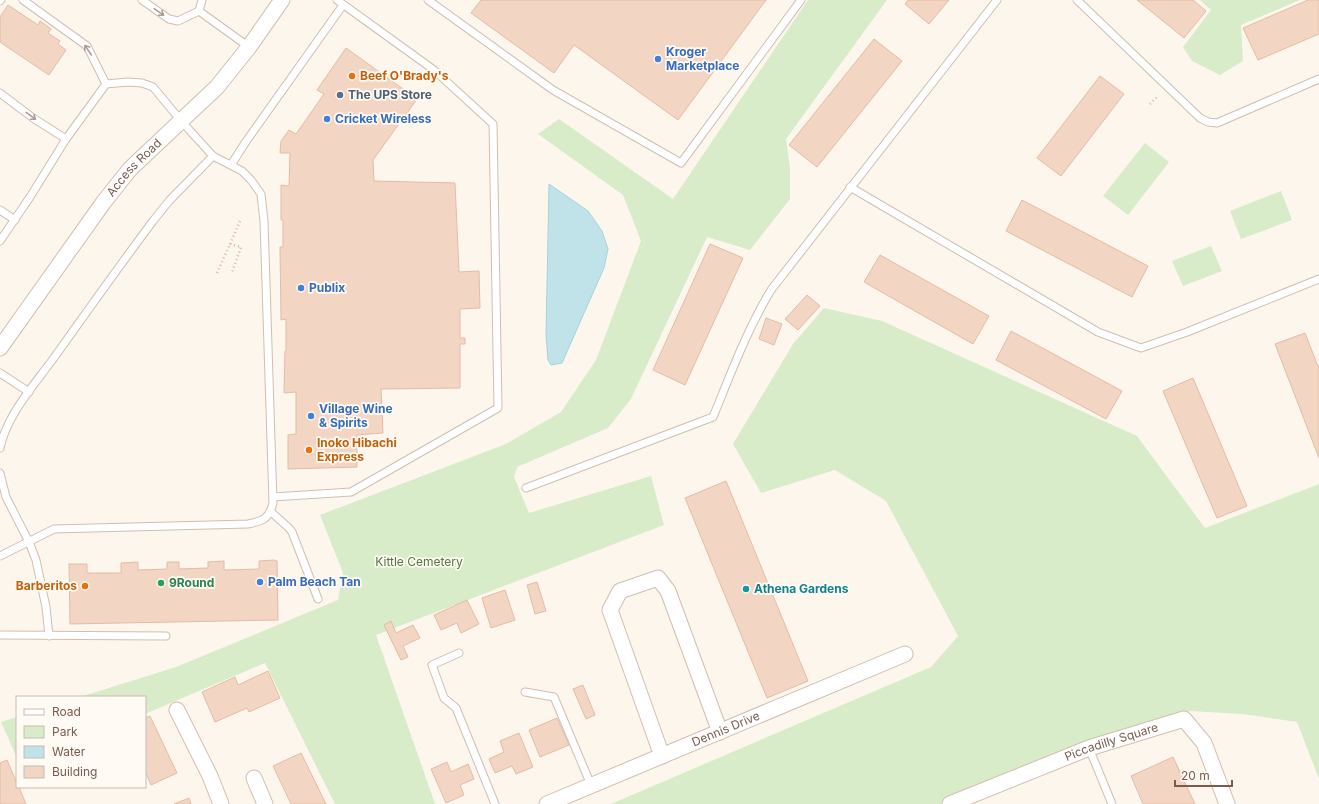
<svg xmlns="http://www.w3.org/2000/svg" width="1319" height="804" font-family="Inter,sans-serif">
<style>
.green{fill:#d8ecc9}
.water{fill:#bfe3e8;stroke:#a5d3da}
.building{fill:#f3d5c3;stroke:#e6bba3}
.lines{fill:none;stroke-linecap:round;stroke-linejoin:round}
.lane-casing{stroke:#d1beb0;stroke-width:9}
.street-casing{stroke:#d1beb0;stroke-width:17}
.path{stroke:#d9b8a5;stroke-width:2.5;stroke-dasharray:1 3;stroke-linecap:butt}
.lane{stroke:#fff;stroke-width:7}
.street{stroke:#fff;stroke-width:15}
.oneway{stroke:#af9d94}
.shop-dot{fill:#3f7fe0;stroke:#fffaf3;stroke-width:1.5}
.food-dot{fill:#e8710a;stroke:#fffaf3;stroke-width:1.5}
.service-dot{fill:#5c6f8a;stroke:#fffaf3;stroke-width:1.5}
.leisure-dot{fill:#2e9e5b;stroke:#fffaf3;stroke-width:1.5}
.culture-dot{fill:#0f9aa8;stroke:#fffaf3;stroke-width:1.5}
.labels{text-anchor:middle;stroke-width:3.5;stroke-linejoin:round;paint-order:stroke}
.shop-label{font-size:12px;font-weight:bold;fill:#366cbe;stroke:#fffaf3;text-anchor:start}
.food-label{font-size:12px;font-weight:bold;fill:#c56008;stroke:#fffaf3;text-anchor:start}
.service-label{font-size:12px;font-weight:bold;fill:#4e5e75;stroke:#fffaf3;text-anchor:start}
.street-label{font-size:12px;fill:#7a5c4d;stroke:#fffaf3}
.park-label{font-size:12px;fill:#537a41;stroke:#fffaf3}
.leisure-label{font-size:12px;font-weight:bold;fill:#27864d;stroke:#fffaf3;text-anchor:start}
.culture-label{font-size:12px;font-weight:bold;fill:#0d838f;stroke:#fffaf3;text-anchor:start}
</style>
<rect width="100%" height="100%" fill="#fdf6ec"/>
<g class="green">
<polygon points="808,0 887,0 786,139 790,168 790,199 750,250 707,237 631,399 608,428 517,467 514,477 529,513 651,476 664,525 376,635 435,804 335,804 265,663 145,714 145,697 80,697 176,667 338,600 343,573 320,515 506,444 561,412 596,360 641,241 623,195 538,134 559,119 673,199"/>
<polygon points="1200,0 1300,0 1241,25 1243,61 1220,75 1192,61 1183,47 1211,10"/>
<polygon points="1145,143 1169,162 1128,215 1103,196"/>
<polygon points="1281,191 1292,220 1241,239 1230,211"/>
<polygon points="1211,246 1222,271 1183,286 1172,261"/>
<polygon points="824,308 882,321 1137,436 1205,528 1319,484 1319,779 1297,722 1242,714 1189,711 954,804 611,804 931,667 958,636 886,501 835,470 761,493 733,444 793,344"/>
<polygon points="17,717 17,758 1,722"/>
</g>
<polygon class="water" points="549,184 588,211 602,231 608,249 604,268 562,363 551,365 548,360 546,335"/>
<g class="building">
<polygon points="481,0 766,0 678,120 574,45 554,73 471,13"/>
<polygon points="908,0 949,0 929,24 905,4"/>
<polygon points="1137,0 1193,0 1206,11 1184,38"/>
<polygon points="1308,0 1319,0 1319,34 1258,60 1243,28"/>
<polygon points="8,5 38,25 40,21 51,29 48,33 60,41 58,44 66,50 49,75 0,42 0,17"/>
<polygon points="874,39 902,61 817,167 789,145"/>
<polygon points="346,48 417,99 373,160 374,181 455,183 459,272 479,271 480,308 460,309 460,338 465,338 465,344 460,344 460,388 381,389 383,433 357,435 357,467 288,469 288,435 296,434 296,392 284,393 285,351 286,351 286,319 281,320 280,247 283,247 283,220 281,220 281,185 289,186 290,153 280,153 281,141 289,130 296,134 324,94 317,90"/>
<polygon points="1100,76 1124,94 1061,176 1037,158"/>
<polygon points="1022,200 1148,266 1132,297 1006,231"/>
<polygon points="710,244 743,258 685,385 653,370"/>
<polygon points="880,255 989,316 973,344 864,282"/>
<polygon points="807,295 820,306 798,330 785,319"/>
<polygon points="766,318 782,324 774,345 759,339"/>
<polygon points="1011,331 1122,391 1106,419 996,360"/>
<polygon points="1305,333 1319,369 1319,458 1275,344"/>
<polygon points="1193,378 1247,506 1217,518 1163,391"/>
<polygon points="726,481 808,681 767,698 685,498"/>
<polygon points="274,560 277,561 278,620 70,624 69,564 87,564 87,573 121,573 121,563 138,562 138,570 167,569 167,562 179,562 179,569 208,568 208,562 224,561 224,570 259,569 259,561"/>
<polygon points="537,582 546,611 535,614 527,585"/>
<polygon points="505,590 515,620 491,628 482,598"/>
<polygon points="467,600 479,624 461,633 457,623 441,630 434,615"/>
<polygon points="391,621 396,633 413,625 420,638 403,646 408,657 401,660 384,625"/>
<polygon points="268,671 280,698 249,712 247,708 215,722 202,692 235,677 238,685"/>
<polygon points="583,685 595,715 586,719 573,689"/>
<polygon points="150,716 177,773 151,785 145,771 145,718"/>
<polygon points="557,718 569,745 540,757 529,730"/>
<polygon points="519,733 533,767 516,774 512,766 495,773 489,759 504,752 500,741"/>
<polygon points="301,753 326,804 291,804 273,766"/>
<polygon points="1173,757 1195,804 1143,804 1131,776"/>
<polygon points="7,760 17,783 17,787 19,787 26,804 1,804 0,801 0,763"/>
<polygon points="447,762 451,772 468,764 474,779 460,785 464,795 446,803 431,769"/>
<polygon points="189,798 191,804 174,804"/>
</g>
<g class="lines">
<g class="lane-casing">
<g id="lane">
<polyline points="23,0 87,46 106,84"/>
<polyline points="142,0 169,19 178,21 199,11"/>
<polyline points="428,0 553,90 681,163 801,0"/>
<polyline points="1077,0 1200,118 1208,122 1217,123 1319,79"/>
<polyline points="0,1 1,0"/>
<polyline points="199,11 249,47"/>
<polyline points="199,11 202,0"/>
<polyline points="0,93 33,118 66,139"/>
<polyline points="231,165 245,143 343,5"/>
<polyline points="850,187 1098,332 1141,348 1187,332 1319,279"/>
<polyline points="0,210 15,220"/>
<path d="M0 241 30 197 66 139 106 84 128 82 142 83 153 87 182 122 213 156 242 171 251 180 261 194 264 221 273 503C269 519 263 521 248 524L54 529 0 556"/>
<polyline points="0,373 29,392"/>
<path d="M0 448C7 414 36 383 56 355 88 310 120 265 153 221L169 201 213 156"/>
<polyline points="0,473 6,497 29,542 36,560 46,607 49,636"/>
<path d="M526 488 713 417C731 373 747 330 771 290L997 0"/>
<polyline points="273,497 351,492 498,408 493,124 434,70 337,0"/>
<polyline points="271,512 289,528 292,532 318,599"/>
<polyline points="0,635 166,636"/>
<polyline points="459,653 432,665 444,698 456,708 495,804"/>
<polyline points="525,692 554,697 591,785"/>
<polyline points="1089,748 1112,804"/>
</g>
</g>
<g class="street-casing">
<g id="street">
<path id="s1" d="M0 348 103 203 130 169 217 87 249 47 282 0"/>
<polyline points="177,710 210,776 221,804"/>
<polyline points="662,756 610,610 620,591 658,578 668,591 720,732"/>
<polyline points="254,778 265,804"/>
<path id="s2" d="M547 804 905 654"/>
<path id="s3" d="M950 804 1089 748 1184 719 1204 743 1227 804"/>
</g>
</g>
<g class="path">
<polyline points="1150,104 1158,96"/>
<polyline points="230,244 240,221"/>
<polyline points="217,273 230,244 241,247 232,272"/>
</g>
<use href="#lane" class="lane"/>
<use href="#street" class="street"/>
</g>
<defs><path id="oneway-shaft" d="M-6 0H5M1.5-3L5.5 0L1.5 3" fill="none" stroke-width="1.6" stroke-linecap="round" stroke-linejoin="round"/></defs>
<g class="oneway">
<use href="#oneway-shaft" transform="translate(159 12) rotate(35)"/>
<use href="#oneway-shaft" transform="translate(88 50) rotate(-124)"/>
<use href="#oneway-shaft" transform="translate(31 116) rotate(36)"/>
</g>
<g class="shop-dot">
<circle cx="658" cy="59" r="4"/>
<circle cx="327" cy="119" r="4"/>
<circle cx="301" cy="288" r="4"/>
<circle cx="311" cy="416" r="4"/>
<circle cx="260" cy="582" r="4"/>
</g>
<g class="food-dot">
<circle cx="352" cy="76" r="4"/>
<circle cx="309" cy="450" r="4"/>
<circle cx="85" cy="586" r="4"/>
</g>
<circle class="service-dot" cx="340" cy="95" r="4"/>
<circle class="leisure-dot" cx="161" cy="583" r="4"/>
<circle class="culture-dot" cx="746" cy="589" r="4"/>
<g class="labels">
<g class="shop-label">
<text x="666" y="56">Kroger<tspan x="666" dy="14">Marketplace</tspan></text>
<text x="335" y="123">Cricket Wireless</text>
<text x="309" y="292">Publix</text>
<text x="319" y="413">Village Wine<tspan x="319" dy="14">&amp; Spirits</tspan></text>
<text x="268" y="586">Palm Beach Tan</text>
</g>
<g class="food-label">
<text x="360" y="80">Beef O'Brady's</text>
<text x="317" y="447">Inoko Hibachi<tspan x="317" dy="14">Express</tspan></text>
<text x="77" y="590" text-anchor="end">Barberitos</text>
</g>
<g class="service-label">
<text x="348" y="99">The UPS Store</text>
</g>
<g class="street-label">
<text dy="4" stroke="none"><textPath href="#s1" startOffset="225">Access Road</textPath></text>
<text dy="4" stroke="none"><textPath href="#s2" startOffset="194">Dennis Drive</textPath></text>
<text dy="4" stroke="none"><textPath href="#s3" startOffset="173">Piccadilly Square</textPath></text>
</g>
<g class="park-label">
<text x="419" y="566">Kittle Cemetery</text>
</g>
<g class="leisure-label">
<text x="169" y="587">9Round</text>
</g>
<g class="culture-label">
<text x="754" y="593">Athena Gardens</text>
</g>
</g>
<rect x="16" y="696" width="130" height="92" fill="#fffaf3" stroke="#cabbb1"/>
<rect x="24" y="709" width="20" height="6" fill="#ffffff" stroke="#cabbb1"/>
<text x="52" y="716" font-size="12" fill="#7a5c4d">Road</text>
<rect x="24" y="726" width="20" height="12" fill="#d8ecc9" stroke="#cabbb1"/>
<text x="52" y="736" font-size="12" fill="#7a5c4d">Park</text>
<rect x="24" y="746" width="20" height="12" fill="#bfe3e8" stroke="#cabbb1"/>
<text x="52" y="756" font-size="12" fill="#7a5c4d">Water</text>
<rect x="24" y="766" width="20" height="12" fill="#f3d5c3" stroke="#cabbb1"/>
<text x="52" y="776" font-size="12" fill="#7a5c4d">Building</text>
<path d="M1175 780v6h57v-6" fill="none" stroke="#7a5c4d" stroke-width="2"/>
<text x="1181" y="780" font-size="12" fill="#7a5c4d" stroke="#fffaf3" stroke-width="3" paint-order="stroke">20 m</text>
</svg>
